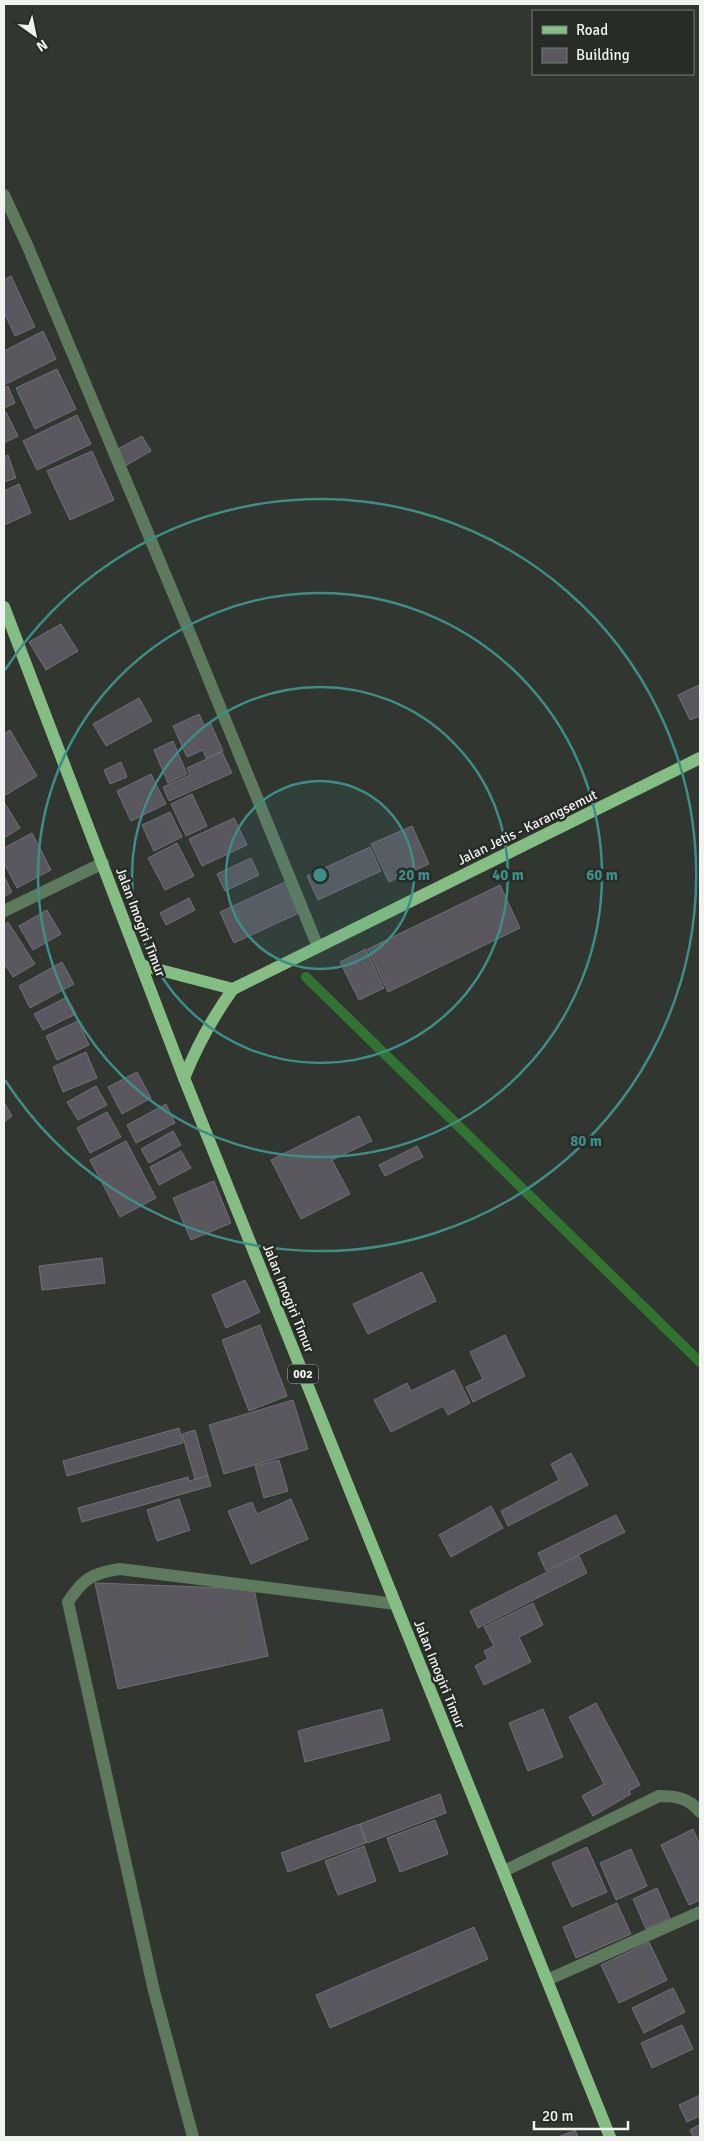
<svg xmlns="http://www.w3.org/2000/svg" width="704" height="2141" font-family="Signika,sans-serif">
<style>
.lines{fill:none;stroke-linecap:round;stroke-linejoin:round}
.stream{stroke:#317431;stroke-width:10}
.building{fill:#5a575f;stroke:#726f78}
.minor{stroke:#5e7a5d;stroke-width:12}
.major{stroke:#85be82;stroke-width:12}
.ring{fill:none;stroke:#3c8f88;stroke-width:2.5}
.labels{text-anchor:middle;stroke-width:5;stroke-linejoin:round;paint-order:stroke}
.shield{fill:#272c26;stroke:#b4b7b3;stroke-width:1}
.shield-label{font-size:12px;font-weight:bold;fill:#f0f3ef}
.street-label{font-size:14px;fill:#f0f3ef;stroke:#272c26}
.centre{fill:#3c8f88;stroke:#272c26;stroke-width:2.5}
.ring-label{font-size:15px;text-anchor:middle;font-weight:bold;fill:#3c8f88;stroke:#272c26;stroke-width:5;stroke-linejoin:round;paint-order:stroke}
</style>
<rect width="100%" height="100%" fill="#313630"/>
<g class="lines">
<polyline class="stream" points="306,977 700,1362"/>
</g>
<g class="building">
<polygon points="11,276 35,327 15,336 4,312 4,280"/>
<polygon points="43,331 56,359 4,385 4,351"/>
<polygon points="57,369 76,409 35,429 16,388"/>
<polygon points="8,386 15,403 4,408 4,388"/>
<polygon points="6,412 18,436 4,443 4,413"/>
<polygon points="77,415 91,444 37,470 23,441"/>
<polygon points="142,436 151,451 125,466 116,450"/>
<polygon points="92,451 114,500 70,520 47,471"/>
<polygon points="8,455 16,478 4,482 4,457"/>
<polygon points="19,484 31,513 4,525 4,491"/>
<polygon points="61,624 78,651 46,670 29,642"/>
<polygon points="699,685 700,716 690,720 678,695"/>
<polygon points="139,698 152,721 106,746 93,724"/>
<polygon points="199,714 204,725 210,722 223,751 206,758 203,750 187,757 173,726"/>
<polygon points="10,730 37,776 4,796 4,734"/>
<polygon points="173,741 187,774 168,783 154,750"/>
<polygon points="222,752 232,773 169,801 163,787 190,775 187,768"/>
<polygon points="121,762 127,777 110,784 104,770"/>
<polygon points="151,774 166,804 131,821 117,791"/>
<polygon points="192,794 207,826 186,836 171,804"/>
<polygon points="4,802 20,828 4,838"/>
<polygon points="170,812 182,837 154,851 142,825"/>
<polygon points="234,818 247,845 202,866 189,839"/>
<polygon points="412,826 429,864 389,882 371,844"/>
<polygon points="32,833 51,870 17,888 4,863 4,848"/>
<polygon points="177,843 194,876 165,890 148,858"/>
<polygon points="370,847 381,871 318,900 307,876"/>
<polygon points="251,858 259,875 225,891 217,874"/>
<polygon points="4,876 12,892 4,897"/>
<polygon points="285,882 299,913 234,943 220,912"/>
<polygon points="500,885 520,928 388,992 368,949"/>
<polygon points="189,898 195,910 166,925 160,913"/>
<polygon points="47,910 61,934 33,950 19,926"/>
<polygon points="8,922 35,964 13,977 4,963 4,925"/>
<polygon points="366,949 384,988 359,1000 340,962"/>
<polygon points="62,962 74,984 30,1008 19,986"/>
<polygon points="67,997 76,1014 43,1030 34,1014"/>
<polygon points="78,1021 89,1045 57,1060 46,1036"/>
<polygon points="86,1052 97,1078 63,1092 53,1067"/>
<polygon points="137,1072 151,1098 122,1114 108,1087"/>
<polygon points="96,1086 107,1105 78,1120 67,1102"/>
<polygon points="4,1102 12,1116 4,1122"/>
<polygon points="166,1104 175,1123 136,1143 127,1125"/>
<polygon points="107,1112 121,1137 90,1153 77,1128"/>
<polygon points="359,1116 372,1141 332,1160 350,1194 301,1219 271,1160"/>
<polygon points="173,1131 181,1145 149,1163 141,1149"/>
<polygon points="126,1141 156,1198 120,1217 90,1160"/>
<polygon points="417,1146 423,1157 385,1176 379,1165"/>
<polygon points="181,1151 191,1168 159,1185 150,1167"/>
<polygon points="214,1181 231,1223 191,1240 173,1198"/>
<polygon points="102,1258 105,1283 42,1290 39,1266"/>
<polygon points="422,1272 436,1301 368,1334 353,1304"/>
<polygon points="245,1280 260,1312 226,1328 212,1295"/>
<polygon points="260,1325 287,1396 249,1411 222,1340"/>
<polygon points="505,1335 525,1376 473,1402 466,1387 483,1379 470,1352"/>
<polygon points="454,1370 470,1403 448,1415 443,1406 391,1432 374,1400 407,1383 411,1391"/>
<polygon points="293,1400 308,1449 224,1474 209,1425"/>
<polygon points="179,1428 183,1443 67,1476 63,1461"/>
<polygon points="195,1430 208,1476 195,1479 182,1434"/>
<polygon points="571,1453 588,1485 508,1526 501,1511 559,1480 551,1464"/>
<polygon points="279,1460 288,1491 264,1498 255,1466"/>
<polygon points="208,1476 211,1486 82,1522 78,1508 188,1477 189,1481"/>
<polygon points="179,1499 190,1530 157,1541 147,1510"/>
<polygon points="291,1499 308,1539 251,1564 228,1511 252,1502 257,1514"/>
<polygon points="491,1506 503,1528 451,1557 439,1535"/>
<polygon points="616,1515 625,1532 546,1571 538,1553"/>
<polygon points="579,1556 587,1573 478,1628 470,1611"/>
<polygon points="95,1583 254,1589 268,1656 118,1689"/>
<polygon points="533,1603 543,1625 519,1637 531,1662 484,1685 475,1666 488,1659 484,1651 494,1646 484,1627"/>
<polygon points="596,1703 640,1785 629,1791 631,1794 593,1816 582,1796 604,1784 569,1717"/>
<polygon points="382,1709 390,1740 305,1762 298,1731"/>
<polygon points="543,1709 563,1757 528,1771 509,1723"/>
<polygon points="440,1794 446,1813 367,1843 360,1824"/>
<polygon points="435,1820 448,1854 400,1872 387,1838"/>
<polygon points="359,1824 366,1843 288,1872 281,1853"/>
<polygon points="693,1829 700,1845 700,1900 689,1905 661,1845"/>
<polygon points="364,1846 376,1881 338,1895 325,1861"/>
<polygon points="587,1847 607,1892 572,1907 552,1863"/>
<polygon points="631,1849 647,1886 616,1900 600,1863"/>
<polygon points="657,1888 670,1918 646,1929 633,1899"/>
<polygon points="617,1903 631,1934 576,1958 563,1927"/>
<polygon points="474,1927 488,1959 330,2028 316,1995"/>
<polygon points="649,1942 667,1980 619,2003 601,1965"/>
<polygon points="673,1988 685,2012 644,2033 632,2008"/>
<polygon points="682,2025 693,2049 652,2068 641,2043"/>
<polygon points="700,2095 700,2116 687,2122 679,2105"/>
<polygon points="700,2124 700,2137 693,2137 690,2130"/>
<polygon points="575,2130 578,2137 558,2137"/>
</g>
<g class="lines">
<g class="minor">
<polyline points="4,195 28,247 191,636 318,947"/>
<polyline points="4,911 103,863"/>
<path d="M504 1871 659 1796C676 1796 689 1798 700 1812"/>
<polyline points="547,1980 700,1912"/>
<path d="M193 2137 154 1991 68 1602C83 1579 92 1573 120 1569L396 1604"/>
</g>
<g class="major">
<polyline points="4,607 184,1078 610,2137"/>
<polyline points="141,965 233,989"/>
<path d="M184 1078C197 1046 212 1018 233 989L700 758"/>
</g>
</g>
<circle cx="320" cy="875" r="94" fill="#3c8f88" fill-opacity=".12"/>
<g class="ring">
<circle cx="320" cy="875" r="94"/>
<circle cx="320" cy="875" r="188"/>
<circle cx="320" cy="875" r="282"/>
<path d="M5 670A376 376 0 1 1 5 1080"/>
</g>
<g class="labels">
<rect class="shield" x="288" y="1364.5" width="30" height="19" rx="4"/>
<g class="shield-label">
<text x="303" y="1378">002</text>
</g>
<g class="street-label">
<text transform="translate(527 827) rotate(-26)" y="5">Jalan Jetis - Karangsemut</text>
<text transform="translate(141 922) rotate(69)" y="5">Jalan Imogiri Timur</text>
<text transform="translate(289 1298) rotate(68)" y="5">Jalan Imogiri Timur</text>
<text transform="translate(440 1674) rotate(68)" y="5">Jalan Imogiri Timur</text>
</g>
</g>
<circle cx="320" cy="875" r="8" class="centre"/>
<g class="ring-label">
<text x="414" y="880">20 m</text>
<text x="508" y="880">40 m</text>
<text x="602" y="880">60 m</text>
<text x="586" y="1146">80 m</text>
</g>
<rect width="704" height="2141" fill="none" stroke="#f0f3ef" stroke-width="10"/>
<rect x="532" y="10" width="162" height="65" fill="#272c26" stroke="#777c76"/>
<rect x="542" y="26" width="25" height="8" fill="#85be82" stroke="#777c76"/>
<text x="576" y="35" font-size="15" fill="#f0f3ef">Road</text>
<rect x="542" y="48" width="25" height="15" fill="#5a575f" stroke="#777c76"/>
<text x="576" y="60" font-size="15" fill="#f0f3ef">Building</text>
<g transform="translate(35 35) rotate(147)" stroke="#272c26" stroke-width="4" paint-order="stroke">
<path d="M0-4L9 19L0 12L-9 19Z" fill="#f0f3ef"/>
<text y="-8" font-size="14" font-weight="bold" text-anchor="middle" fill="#f0f3ef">N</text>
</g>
<path d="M534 2121v8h94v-8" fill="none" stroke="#f0f3ef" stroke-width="2.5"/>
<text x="542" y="2121" font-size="15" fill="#f0f3ef" stroke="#272c26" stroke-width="4" paint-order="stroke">20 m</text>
</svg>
